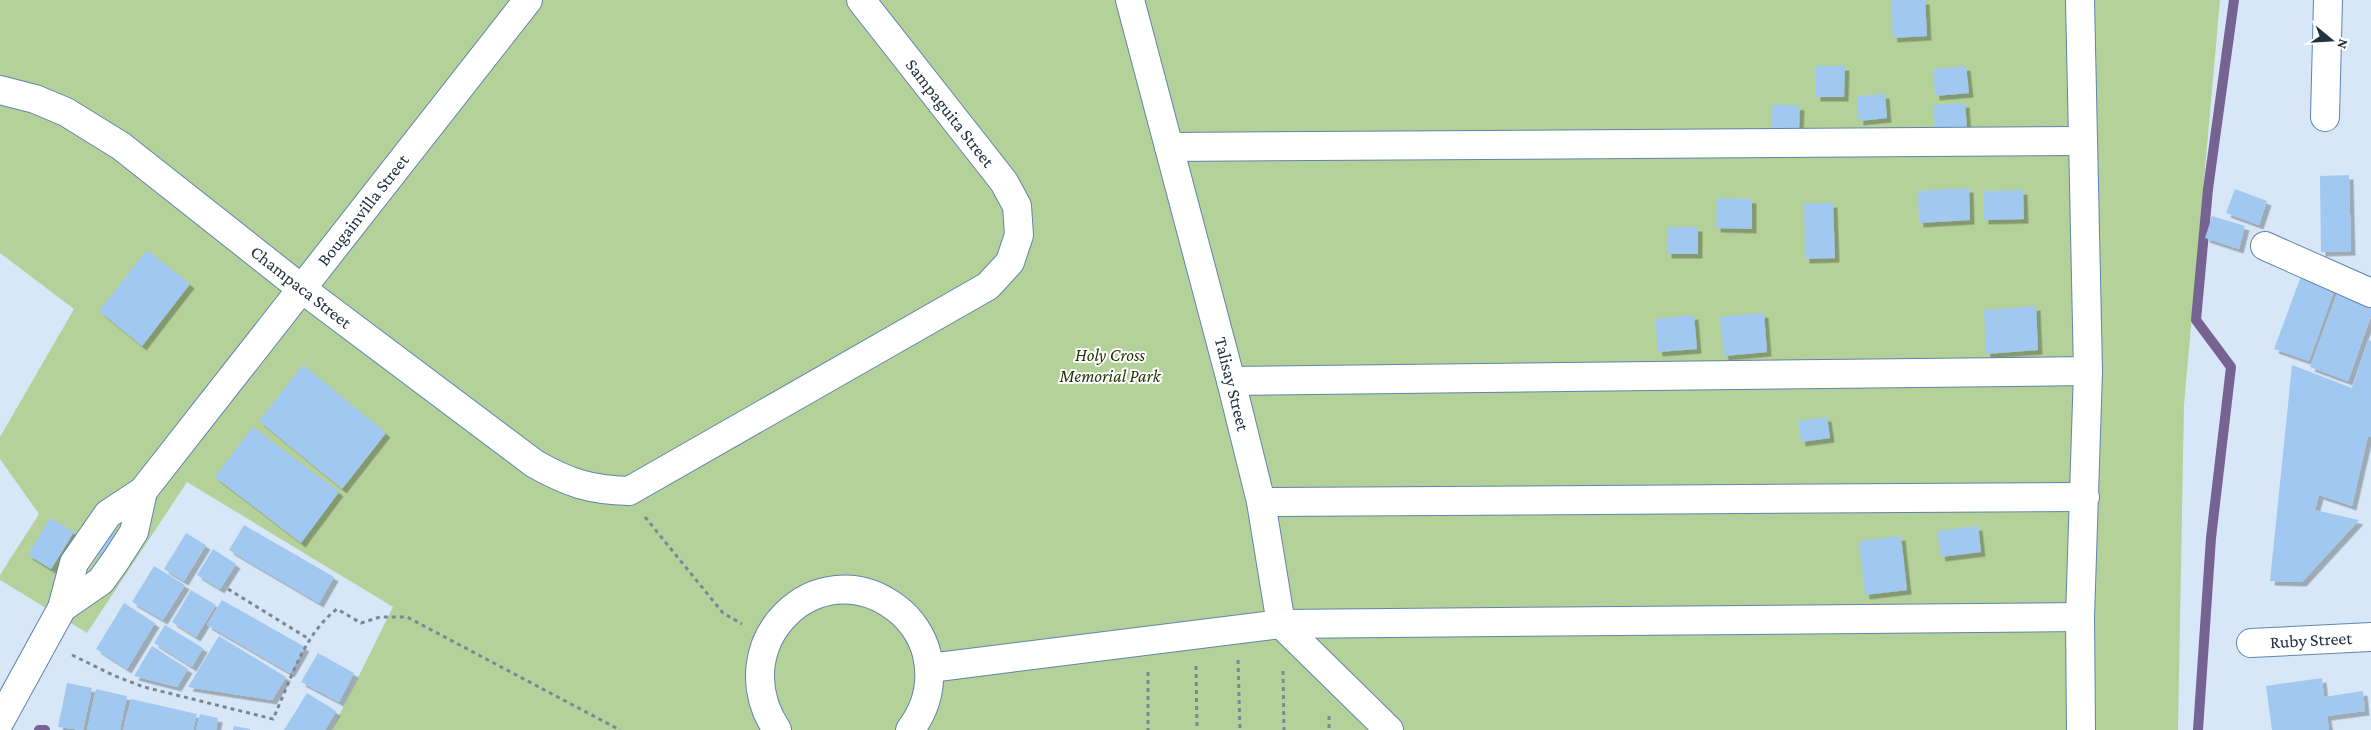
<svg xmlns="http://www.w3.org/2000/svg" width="2371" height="730" font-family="'Crimson Pro',serif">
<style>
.green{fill:#b5d19a}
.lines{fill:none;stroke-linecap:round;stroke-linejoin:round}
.stream{stroke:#766391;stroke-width:10}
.building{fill:#a1c8f0;filter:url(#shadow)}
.minor-casing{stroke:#6085ab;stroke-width:30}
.path{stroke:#788898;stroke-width:3;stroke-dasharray:4 4;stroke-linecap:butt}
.minor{stroke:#fff;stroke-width:28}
.labels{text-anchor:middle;stroke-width:4;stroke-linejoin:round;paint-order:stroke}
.street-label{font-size:18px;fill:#213140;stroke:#fff}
.park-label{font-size:18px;font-style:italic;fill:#1f3303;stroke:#fff}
</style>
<defs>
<filter id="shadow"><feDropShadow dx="4.5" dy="4.5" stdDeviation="0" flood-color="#0004"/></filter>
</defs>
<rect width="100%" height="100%" fill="#d7e7f8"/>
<polygon class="green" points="0,0 2220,0 2184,405 2178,730 332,730 393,607 187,482 87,633 0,580 0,575 39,514 0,459 0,437 74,309 0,253"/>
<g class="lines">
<g class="stream">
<polyline points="39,730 45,730"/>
<polyline points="2198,730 2211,538 2231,367 2196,320 2208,189 2234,0"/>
</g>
</g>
<g class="building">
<polygon points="1891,0 1925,0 1927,36 1893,38"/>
<polygon points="1816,66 1845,66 1844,97 1816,97"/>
<polygon points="1966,66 1969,93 1935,96 1933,69"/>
<polygon points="1885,94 1887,118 1859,121 1857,96"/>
<polygon points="1965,103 1967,129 1935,131 1933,105"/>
<polygon points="1773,104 1800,106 1799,129 1771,128"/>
<polygon points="2349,175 2351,251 2321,252 2320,176"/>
<polygon points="1969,188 1970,220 1919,223 1918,191"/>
<polygon points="2235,189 2267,201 2259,225 2226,213"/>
<polygon points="2023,190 2024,219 1984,220 1984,191"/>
<polygon points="1717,198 1752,199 1752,229 1716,228"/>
<polygon points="1833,203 1835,258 1805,259 1804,204"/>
<polygon points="2212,216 2245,226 2239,249 2205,238"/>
<rect x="1667" y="227" width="31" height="27"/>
<polygon points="147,250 190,284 142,346 99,311"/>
<polygon points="2303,271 2337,283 2309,361 2274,349"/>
<polygon points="2338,291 2371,303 2371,316 2348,381 2310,367"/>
<polygon points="2036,306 2038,350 1986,354 1984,310"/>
<polygon points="1764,313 1767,352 1724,356 1720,317"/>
<polygon points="1694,315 1697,349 1658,352 1655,319"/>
<polygon points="2368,340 2371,341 2371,437 2368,436 2352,506 2319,495 2315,510 2359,520 2302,582 2270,581 2292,365 2352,388"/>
<polygon points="303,365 386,433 342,489 259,421"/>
<polygon points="1827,417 1830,438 1801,442 1798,421"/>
<polygon points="253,427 339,492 301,543 215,477"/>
<polygon points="50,518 74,532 51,569 28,555"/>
<polygon points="244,525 334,577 319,603 229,550"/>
<polygon points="1978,526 1981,552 1941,557 1937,531"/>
<polygon points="109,531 119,538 105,557 96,551"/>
<polygon points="186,533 206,545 184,581 164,569"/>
<polygon points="1901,536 1907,590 1865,595 1859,541"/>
<polygon points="213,549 236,564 220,589 197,575"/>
<polygon points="154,566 185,585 163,620 132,602"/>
<polygon points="191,590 216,605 196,637 172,622"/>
<polygon points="222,600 305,647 290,673 207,625"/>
<polygon points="124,603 155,623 127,669 96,649"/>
<polygon points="165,625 203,648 192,667 154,643"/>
<polygon points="219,636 286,677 272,700 188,687"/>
<polygon points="152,646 188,669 177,687 134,676"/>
<polygon points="318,653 354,673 339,702 301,682"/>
<polygon points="2322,678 2324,697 2363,691 2365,711 2327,716 2329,730 2272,730 2266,686"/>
<polygon points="67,683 92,688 83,730 58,727"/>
<polygon points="96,689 127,696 120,730 87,730"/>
<polygon points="307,693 336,711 325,730 284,730"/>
<polygon points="131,699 197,714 193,730 123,730"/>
<polygon points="200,714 218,718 216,730 196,730"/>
<polygon points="234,726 250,729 250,730 233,730"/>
</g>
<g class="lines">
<g class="minor-casing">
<g id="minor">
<polyline points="1130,0 1231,381 1261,502 1281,624 1389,730"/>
<polyline points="2080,0 2088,371 2080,617 2081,730"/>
<path d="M0 90 35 99 66 112 121 146 302 289 535 464C569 483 590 490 629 491L988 286 1010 262 1019 235 1017 206 1004 182 861 0"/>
<polyline points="2325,117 2328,0"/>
<polyline points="1169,147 2083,141"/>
<polyline points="2265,246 2371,293"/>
<polyline points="1231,381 2088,371"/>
<polyline points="1261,502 2085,497"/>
<polyline points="62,608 101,581 116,560 134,532 143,491"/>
<polyline points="2251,643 2371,637"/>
<polyline points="930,668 1281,624 2080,617"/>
<polyline points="0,721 62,608 74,563 108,514 143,491 528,0"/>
<path d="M777 730C720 643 818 549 896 608 911 619 923 637 927 655 933 682 927 708 910 730"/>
</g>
</g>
<g class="path">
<polyline points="645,517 723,613 742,624"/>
<polyline points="228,589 309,639"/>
<path d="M72 655 115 676 144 687 273 719C290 682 303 635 337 609L361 623 380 617H407L620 730"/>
<polyline points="1238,660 1240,730"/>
<polyline points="1196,666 1197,730"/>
<polyline points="1283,671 1284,730"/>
<polyline points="1148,672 1148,730"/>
<polyline points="1329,716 1329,730"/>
</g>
<use href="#minor" class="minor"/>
</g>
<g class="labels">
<g class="street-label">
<text transform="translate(950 113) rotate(52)" y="6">Sampaguita Street</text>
<text transform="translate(363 210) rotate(-52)" y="6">Bougainvilla Street</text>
<text transform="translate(301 287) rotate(38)" y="6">Champaca Street</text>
<text transform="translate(1232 384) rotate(76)" y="6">Talisay Street</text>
<text transform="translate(2311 640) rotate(-3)" y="6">Ruby Street</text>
</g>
<g class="park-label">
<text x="1110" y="361">Holy Cross<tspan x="1110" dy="21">Memorial Park</tspan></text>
</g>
</g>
<g transform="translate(2331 40) rotate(108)" stroke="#ffffff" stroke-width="4" paint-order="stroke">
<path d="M0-4L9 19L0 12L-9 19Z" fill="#213140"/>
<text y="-8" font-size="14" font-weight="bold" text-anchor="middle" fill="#213140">N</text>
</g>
</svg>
